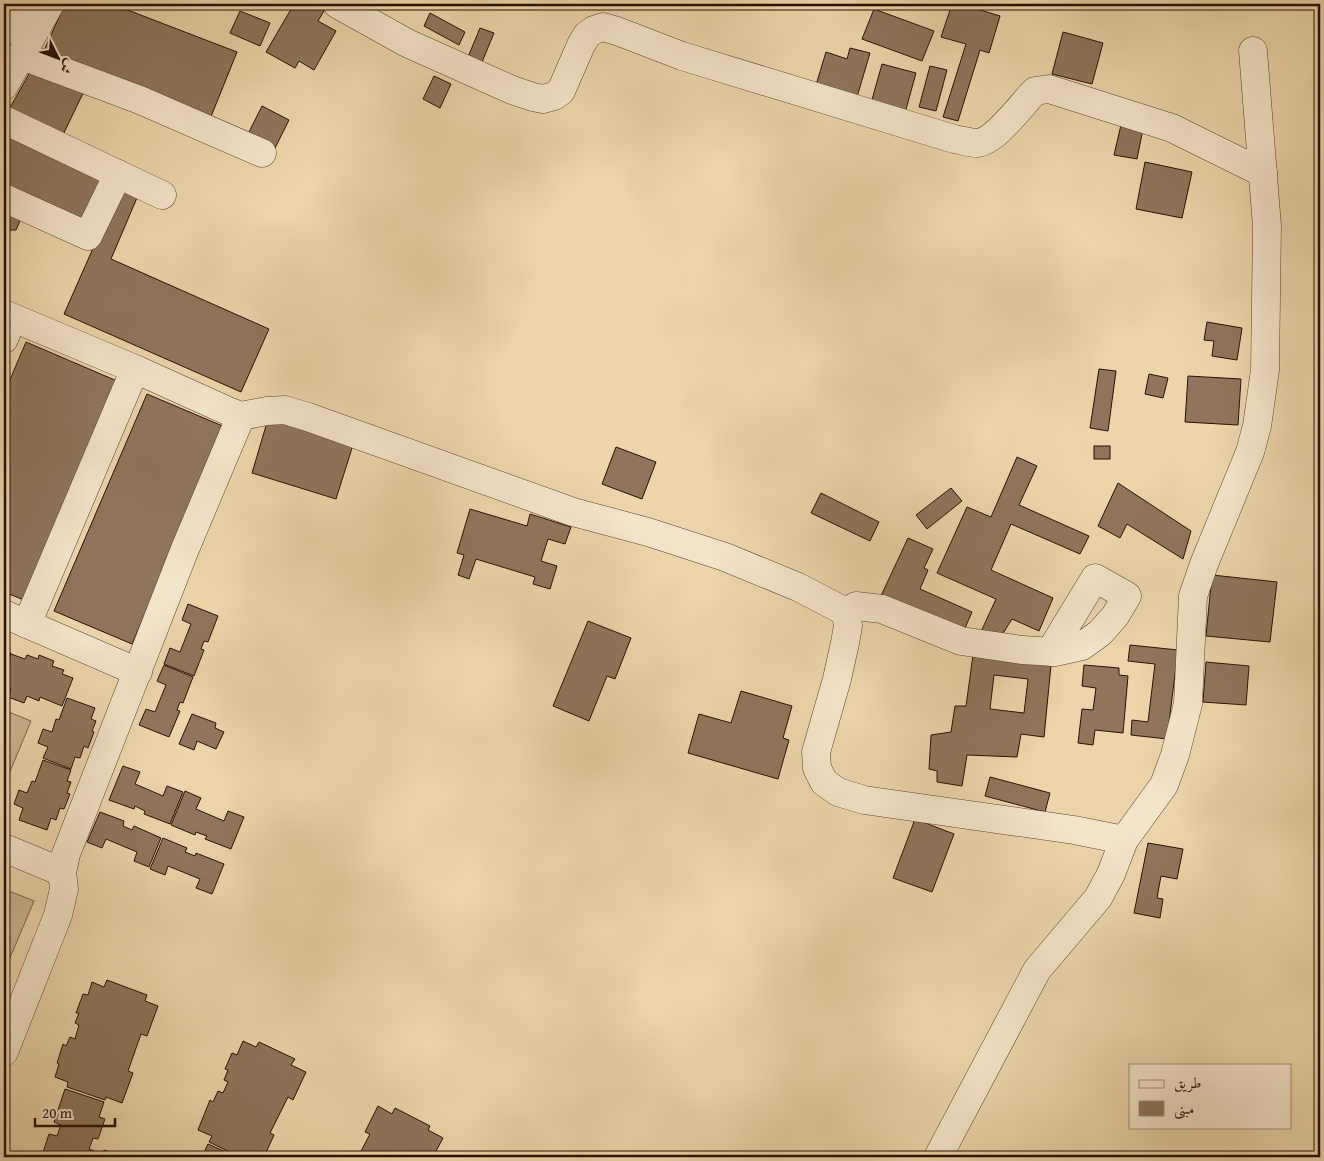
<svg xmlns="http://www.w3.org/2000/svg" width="1324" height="1161" font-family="'Gentium Book Plus',Amiri,serif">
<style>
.green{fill:#cbb38f;stroke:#7a614a}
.building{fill:#8f755b;stroke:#2a0f05;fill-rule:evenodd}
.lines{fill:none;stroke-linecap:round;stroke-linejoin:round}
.minor-casing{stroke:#5a402e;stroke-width:29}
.minor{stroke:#f3e3c8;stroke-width:28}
</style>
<rect width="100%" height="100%" fill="#ecd4ab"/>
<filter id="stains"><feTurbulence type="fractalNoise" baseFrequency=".004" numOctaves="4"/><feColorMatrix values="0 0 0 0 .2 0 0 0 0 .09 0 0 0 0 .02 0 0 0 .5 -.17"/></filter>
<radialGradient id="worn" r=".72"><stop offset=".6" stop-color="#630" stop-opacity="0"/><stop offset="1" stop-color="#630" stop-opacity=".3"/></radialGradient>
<g class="green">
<polygon points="4,710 31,721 4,786"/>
<polygon points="4,889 34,901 4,972"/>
</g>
<g class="building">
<polygon points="65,4 128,4 125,9 237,52 208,124 42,55"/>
<polygon points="294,4 317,4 325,9 318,21 336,31 314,70 299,61 295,68 266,52"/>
<polygon points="922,4 945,4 944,9"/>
<polygon points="952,4 961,4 1000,16 989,53 980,50 958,121 943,117 966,44 941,37"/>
<polygon points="874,9 934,31 922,61 862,39"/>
<polygon points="240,11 270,23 260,46 230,33"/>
<polygon points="430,13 465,32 459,45 424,26"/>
<polygon points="480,28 494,33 482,62 468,57"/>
<polygon points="1063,32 1103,43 1092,84 1052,74"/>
<polygon points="850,48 870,53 857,97 816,85 826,52 847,59"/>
<polygon points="882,64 916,73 905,113 871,103"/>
<polygon points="930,66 947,70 936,111 919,107"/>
<polygon points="30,72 85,89 61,139 7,113"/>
<polygon points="434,76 451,84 440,108 423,99"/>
<polygon points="262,106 289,120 274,150 247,136"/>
<polygon points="1121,125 1143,129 1137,159 1114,155"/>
<polygon points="4,131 105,180 84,225 4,187"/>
<polygon points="1145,162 1192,172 1182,218 1136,209"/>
<polygon points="121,185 139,193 111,259 269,329 241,392 64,314"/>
<polygon points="4,205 23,214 16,230 5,230 4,233"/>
<polygon points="1207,322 1242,328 1237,360 1212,356 1214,341 1204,340"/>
<polygon points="26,342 117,381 24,600 4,592 4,394"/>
<polygon points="1099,369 1116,371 1108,431 1090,428"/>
<polygon points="1149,374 1168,378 1163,398 1145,394"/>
<polygon points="1188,376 1241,379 1238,425 1185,422"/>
<polygon points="147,394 225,427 132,644 54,611"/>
<polygon points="268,419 353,445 336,499 252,473"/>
<rect x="1094" y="446" width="16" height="13"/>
<polygon points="616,447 656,462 642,499 602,484"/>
<polygon points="1017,457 1037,466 1019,505 1089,536 1080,554 1011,524 991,570 1053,598 1039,631 1012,619 1002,635 979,636 996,599 937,573 967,507 991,517"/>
<polygon points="1118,483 1191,531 1183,559 1127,524 1120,538 1098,526"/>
<polygon points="951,488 962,501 927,529 916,515"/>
<polygon points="821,493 879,522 870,541 811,513"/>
<polygon points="470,509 527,526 530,514 571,527 565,544 548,539 541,561 557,566 550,589 533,584 535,577 476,559 469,579 458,575 464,555 457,553"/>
<polygon points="908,538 933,549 924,568 928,570 920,589 972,612 962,635 880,598"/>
<polygon points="1212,575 1277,582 1270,642 1206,636"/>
<polygon points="188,604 218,616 208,642 204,641 201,649 204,650 194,676 164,664 170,648 180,652 191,624 182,620"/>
<polygon points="588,621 631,638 615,679 607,676 589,721 553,706"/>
<polygon points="1130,645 1178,650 1167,739 1131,735 1132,720 1148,722 1155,664 1128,661"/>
<polygon points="4,650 11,653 4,671"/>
<polygon points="11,654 25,659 27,655 38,659 39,655 54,661 52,666 64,670 62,674 73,678 62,706 40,697 39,701 27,696 24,703 8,697 11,689 4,686 4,672"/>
<path d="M973 655 1051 665 1044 737 1021 734 1017 757 967 755 962 786 937 782V771L929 769 931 735 951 732 955 706H966ZM994 675 1028 679 1024 713 990 709Z"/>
<polygon points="1206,662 1249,666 1246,705 1203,702"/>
<polygon points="164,665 193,677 183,703 180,702 177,710 180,711 169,737 139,725 146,709 155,712 166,685 157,681"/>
<polygon points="1084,665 1119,668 1119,675 1128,676 1123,733 1095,730 1093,745 1078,743 1082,709 1093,710 1096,688 1082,686"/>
<polygon points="741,691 792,706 783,738 789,740 778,779 688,753 699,714 731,723"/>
<polygon points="67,698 95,708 91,719 96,721 92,731 94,732 88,748 84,746 80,758 75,757 71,769 43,758 48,747 38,743 43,729 52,732 56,719 59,720"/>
<polygon points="192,714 216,723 215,728 224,732 216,749 197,741 194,750 179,744"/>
<polygon points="43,760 71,770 67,781 71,782 67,793 70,794 64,809 60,808 56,820 51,818 47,830 19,820 23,808 14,804 19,790 27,793 32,781 35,782"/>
<polygon points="123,766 140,772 135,784 163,796 167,786 183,792 170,824 144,814 145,811 135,806 134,809 109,800"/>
<polygon points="990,777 1050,793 1045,812 985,796"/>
<polygon points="185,791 201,798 196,809 224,821 228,811 244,817 231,849 205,839 207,836 196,832 195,835 171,825"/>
<polygon points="100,812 124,821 123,826 132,830 134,826 161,838 149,867 134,861 137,852 106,839 102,848 87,842"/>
<polygon points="915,819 954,834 932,892 893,878"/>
<polygon points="163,838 187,848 185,852 195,856 196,853 224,864 212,894 196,888 200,879 168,866 165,875 150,869"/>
<polygon points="1148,843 1183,849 1177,879 1161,876 1157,898 1163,899 1160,918 1134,913"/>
<polygon points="107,980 147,995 145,1001 158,1006 147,1036 141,1034 128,1071 133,1073 122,1103 106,1097 105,1100 67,1087 68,1082 55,1077 59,1064 57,1063 63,1044 66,1046 70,1037 75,1039 79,1025 75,1023 79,1013 76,1013 83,994 88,995 92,982 104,987"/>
<polygon points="243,1041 256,1047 259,1042 295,1059 291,1065 306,1072 293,1100 288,1097 270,1133 274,1135 264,1157 240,1157 209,1142 212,1136 198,1130 210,1100 213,1102 218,1091 223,1093 228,1082 224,1080 228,1070 225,1069 232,1053 237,1055"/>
<polygon points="65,1089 104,1102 99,1117 105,1119 98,1139 93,1138 89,1149 102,1154 104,1150 113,1153 113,1157 39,1157 39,1154 42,1155 49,1134 57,1136 61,1125 54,1122"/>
<polygon points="378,1106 392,1114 395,1108 430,1126 428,1130 443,1138 435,1153 438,1154 436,1157 358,1157 370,1134 365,1132"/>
<polygon points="208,1144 237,1157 202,1157"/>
</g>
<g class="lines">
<g class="minor-casing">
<g id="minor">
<path d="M337 4 407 43 512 90 533 97 543 99 554 96 561 91 581 45 587 35 594 30 603 27 617 31 682 56 954 139C961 140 970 143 977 143 995 142 1022 104 1035 91L1049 89 1172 128 1263 173"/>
<polyline points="4,32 22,4"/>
<polyline points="22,56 140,100 262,153"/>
<polyline points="4,86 50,4"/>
<polyline points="4,120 162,195"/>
<polyline points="4,198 88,236 118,174"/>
<polyline points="4,314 135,369 228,411 241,416 267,411 285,410 308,417 573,512 648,532 725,557 798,587 846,612 856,606 882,609 961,641 1022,650 1055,652 1082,646 1100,633 1115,616 1127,596 1095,578 1050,652"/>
<polyline points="4,339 12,318"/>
<polyline points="846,612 848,626 845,643 837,679 816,752 817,768 824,782 838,792 864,800 1074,830 1124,840"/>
<polyline points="4,614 138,672"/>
<polyline points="27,624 135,369"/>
<polyline points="4,848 62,872"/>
<polyline points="4,1052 58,915 64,889 62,872 66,854 185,549 241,416"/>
<polyline points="938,1157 1037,970 1098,898 1111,874 1124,840 1164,785 1175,755 1188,704 1193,596 1204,564 1250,452 1257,426 1265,370 1267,226 1253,51"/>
</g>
</g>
<use href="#minor" class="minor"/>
</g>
<rect width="1324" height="1161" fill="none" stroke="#ecd4ab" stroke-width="20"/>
<rect x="5" y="5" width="1314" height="1151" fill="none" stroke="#2a0f05" stroke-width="2.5"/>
<rect x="10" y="10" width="1304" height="1141" fill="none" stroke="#2a0f05"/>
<rect x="1129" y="1064" width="162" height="65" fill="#f3e3c8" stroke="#a38e7a"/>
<rect x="1139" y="1080" width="25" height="8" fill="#f3e3c8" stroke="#a38e7a"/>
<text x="1174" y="1088" font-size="15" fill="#2a0f05">طريق</text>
<rect x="1139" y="1101" width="25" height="15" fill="#8f755b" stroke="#a38e7a"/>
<text x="1174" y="1114" font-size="15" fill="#2a0f05">مبنى</text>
<g transform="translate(58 58) rotate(132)" stroke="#f3e3c8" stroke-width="4" paint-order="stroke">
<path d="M0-4L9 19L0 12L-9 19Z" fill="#2a0f05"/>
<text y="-8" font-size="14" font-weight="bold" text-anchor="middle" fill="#2a0f05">ش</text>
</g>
<path d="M35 1118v8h80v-8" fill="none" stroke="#2a0f05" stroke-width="2.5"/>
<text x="42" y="1118" font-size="15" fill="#2a0f05" stroke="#f3e3c8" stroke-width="4" paint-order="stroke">20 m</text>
<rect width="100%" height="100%" filter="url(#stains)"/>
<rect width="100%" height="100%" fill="url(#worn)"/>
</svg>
